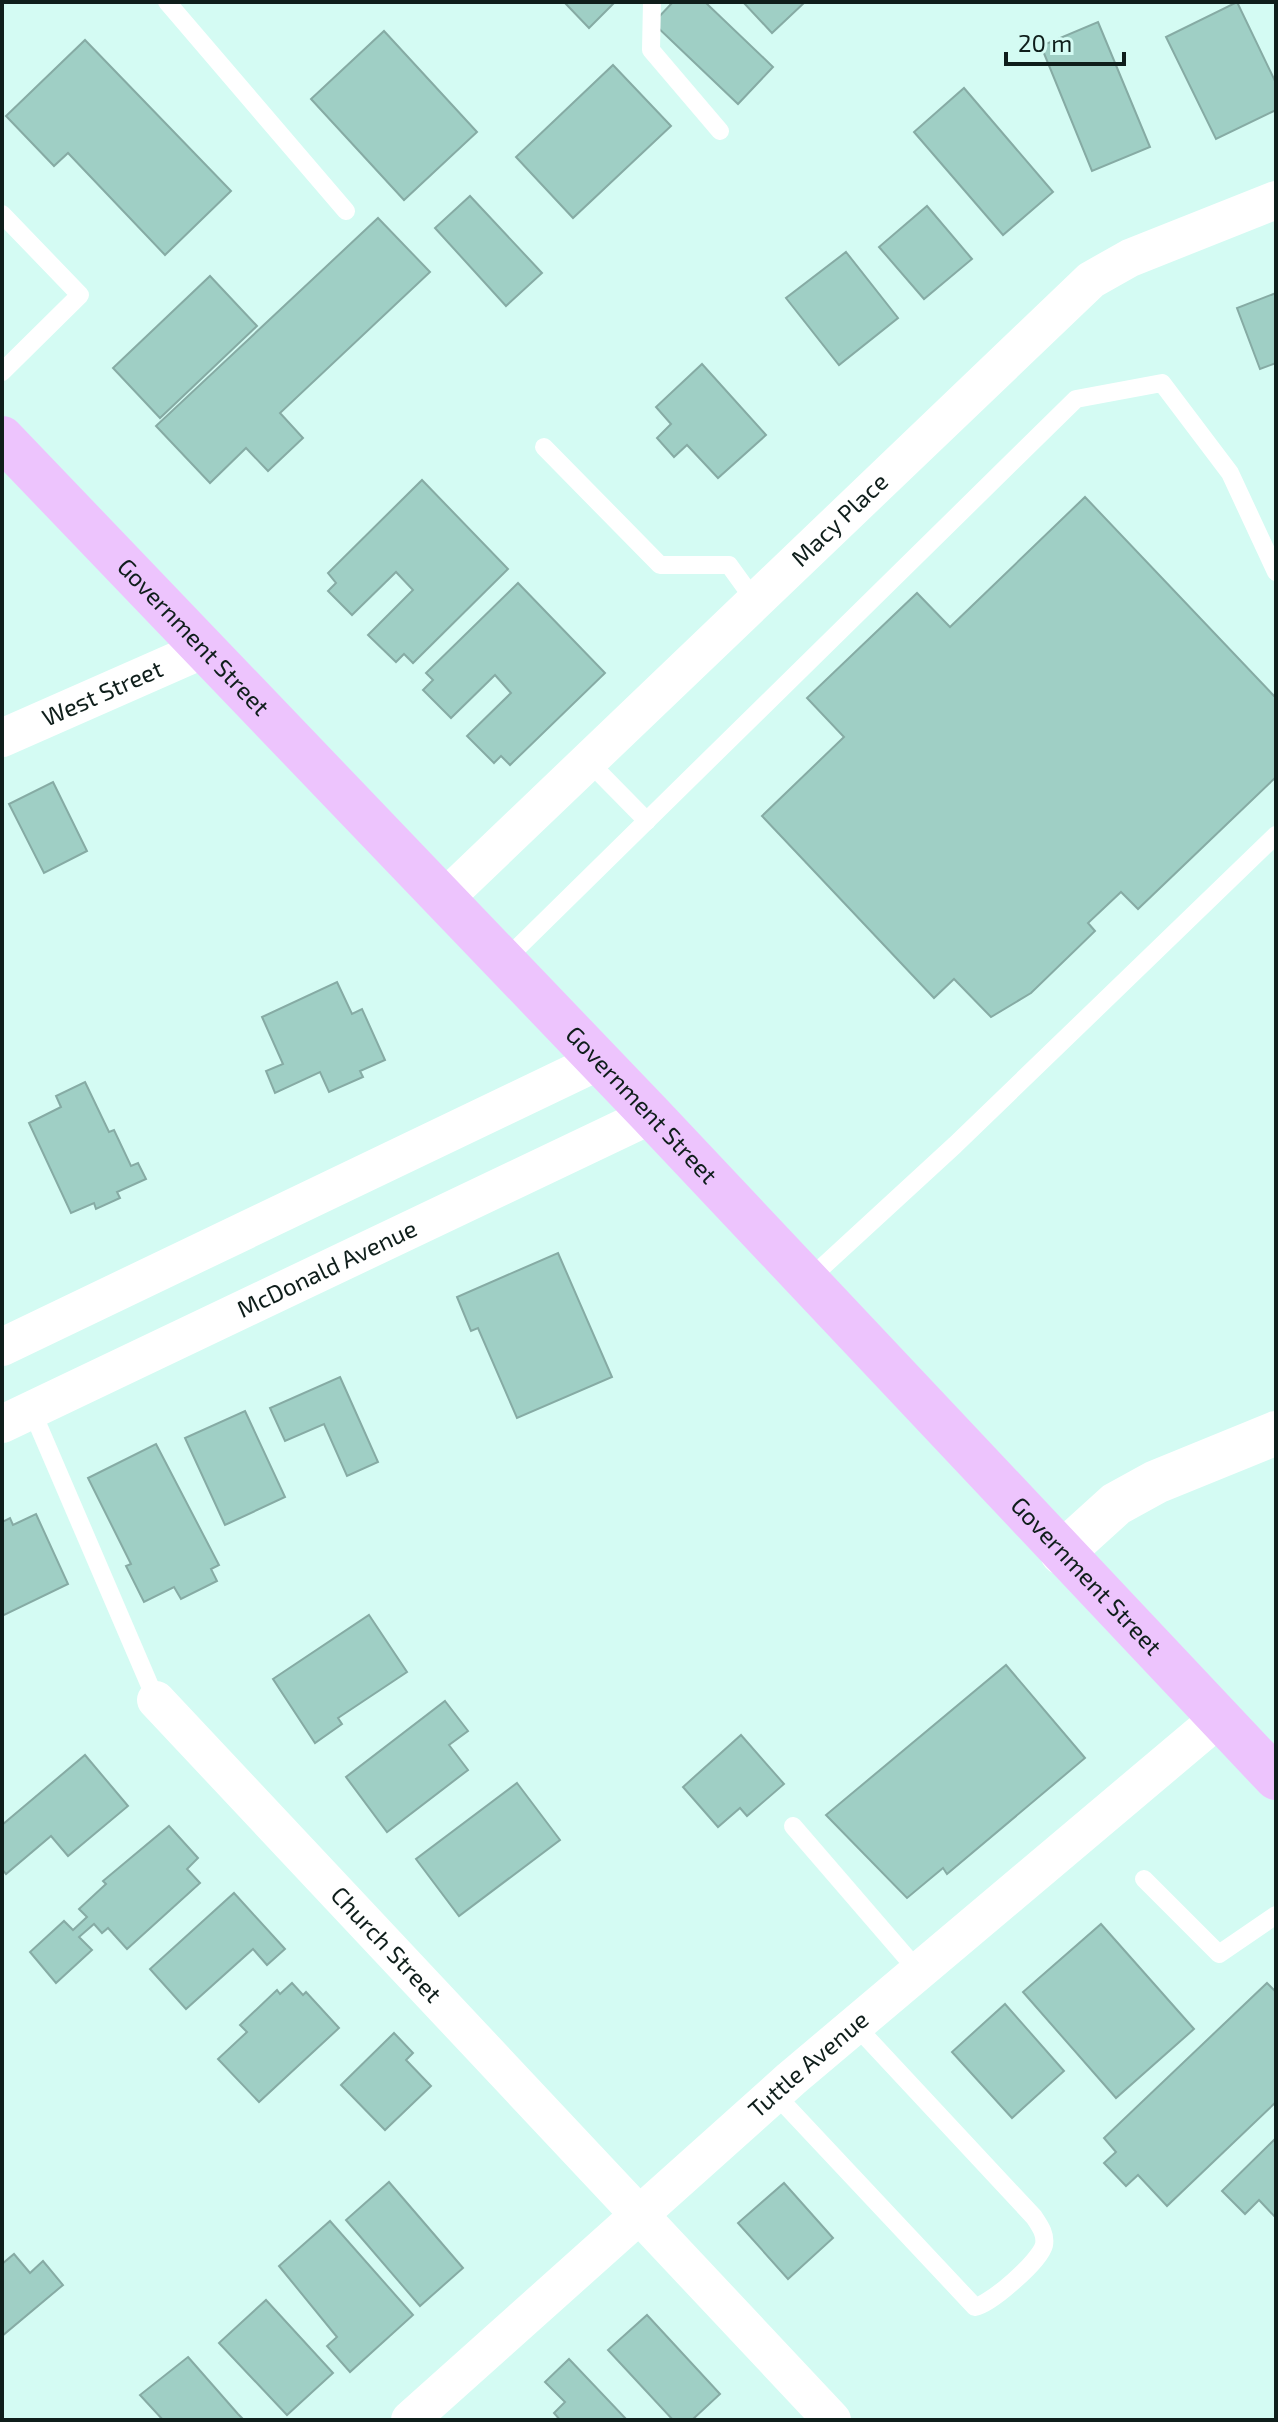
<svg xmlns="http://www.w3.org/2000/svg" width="1278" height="2422" font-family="'Exo 2',sans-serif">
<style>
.building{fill:#9fcfc5;stroke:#86aba4;stroke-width:2}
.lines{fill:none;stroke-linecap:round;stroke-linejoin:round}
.lane{stroke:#fff;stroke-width:18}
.street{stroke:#fff;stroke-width:38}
.secondary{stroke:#fff;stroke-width:44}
.primary{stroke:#edc4fd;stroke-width:44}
.labels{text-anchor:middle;stroke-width:8;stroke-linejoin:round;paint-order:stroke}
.street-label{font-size:24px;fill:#0f1e1b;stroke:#d4fbf3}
</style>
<rect width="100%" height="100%" fill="#d4fbf3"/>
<g class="building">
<polygon points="564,2 615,2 589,28"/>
<polygon points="673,2 705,2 773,67 738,104 653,23"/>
<polygon points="743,2 805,2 772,33"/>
<polygon points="1237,2 1276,83 1276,110 1216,139 1166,37"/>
<polygon points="1098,22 1150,147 1092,171 1041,46"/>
<polygon points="384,31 477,132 404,200 311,99"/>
<polygon points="85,40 231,191 165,255 68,153 54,166 6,116"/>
<polygon points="613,65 671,126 573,218 516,157"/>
<polygon points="964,88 1053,192 1003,235 914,132"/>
<polygon points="470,196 542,273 506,306 435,228"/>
<polygon points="927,206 972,259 924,299 879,247"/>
<polygon points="378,218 430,272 280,413 303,438 268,471 246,448 210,483 156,426"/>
<polygon points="846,252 898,318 839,365 786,298"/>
<polygon points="210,276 257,326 160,418 113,368"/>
<polygon points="1276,293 1276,363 1260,369 1237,308"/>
<polygon points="702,364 766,435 718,478 687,445 674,457 657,438 671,424 656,407"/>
<polygon points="422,480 508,569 413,663 404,654 396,662 368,635 413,590 396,572 352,615 328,591 336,583 328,573"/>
<polygon points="1085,497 1276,698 1276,777 1138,909 1121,892 1088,923 1095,931 1031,993 991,1017 954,979 934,998 762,816 844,737 807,698 917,593 950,627"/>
<polygon points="518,583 605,673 510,765 501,756 494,763 467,736 511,693 495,675 451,718 423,690 433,680 426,673"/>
<polygon points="53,782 87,851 44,873 9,804"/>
<polygon points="337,982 352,1014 362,1009 385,1060 360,1071 363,1077 329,1092 320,1072 275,1093 266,1071 283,1064 262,1017"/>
<polygon points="85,1082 109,1132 114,1130 131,1166 138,1163 146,1179 117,1192 120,1198 96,1209 94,1203 71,1213 29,1123 61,1107 56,1096"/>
<polygon points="558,1253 612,1377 517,1418 478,1328 471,1331 457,1297"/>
<polygon points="340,1377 378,1462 347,1476 324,1424 285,1441 270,1408"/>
<polygon points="245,1411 285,1497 225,1525 185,1438"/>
<polygon points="156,1444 219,1565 211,1569 217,1581 181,1599 174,1587 144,1602 126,1566 131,1564 88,1478"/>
<polygon points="36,1514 68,1584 2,1616 2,1522 10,1518 13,1525"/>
<polygon points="369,1615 407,1672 338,1718 342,1724 315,1743 273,1679"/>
<polygon points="1006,1665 1085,1758 947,1874 943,1868 907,1898 826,1815"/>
<polygon points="445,1701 468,1731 449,1745 468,1770 387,1832 346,1777"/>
<polygon points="741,1735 784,1784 747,1816 740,1808 718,1827 683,1787"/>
<polygon points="85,1755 128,1806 68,1856 51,1836 6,1874 2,1869 2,1825"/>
<polygon points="517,1783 560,1840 459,1916 416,1859"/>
<polygon points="169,1826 198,1858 187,1869 200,1883 127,1949 108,1928 102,1933 94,1924 79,1937 92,1950 56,1983 30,1952 64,1921 73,1930 87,1917 79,1909 106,1884 103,1881"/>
<polygon points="234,1893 285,1949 267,1965 253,1949 186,2009 150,1969"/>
<polygon points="1101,1924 1194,2029 1116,2098 1023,1992"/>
<polygon points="292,1983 303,1995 306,1992 339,2028 259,2102 218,2059 247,2032 240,2025 277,1990 280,1994"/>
<polygon points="1267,1983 1276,1992 1276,2102 1167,2206 1138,2175 1126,2186 1104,2163 1116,2152 1104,2138"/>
<polygon points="1005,2004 1064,2071 1012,2118 952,2052"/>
<polygon points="394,2033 413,2053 406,2060 431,2086 385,2130 341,2085"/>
<polygon points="1276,2138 1276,2218 1259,2200 1245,2214 1222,2191"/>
<polygon points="389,2182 463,2268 420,2306 346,2220"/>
<polygon points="784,2183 833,2238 788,2279 738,2223"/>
<polygon points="330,2221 413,2315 350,2372 327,2346 337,2337 279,2266"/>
<polygon points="14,2254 30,2273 43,2261 63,2285 2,2336 2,2264"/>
<polygon points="266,2300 333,2373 287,2415 219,2343"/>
<polygon points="647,2315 720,2394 692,2420 673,2420 608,2350"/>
<polygon points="188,2357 238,2414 244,2420 163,2420 140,2395"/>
<polygon points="569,2359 627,2420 560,2420 554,2413 565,2402 545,2382"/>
</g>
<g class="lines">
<g class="lane">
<polyline points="167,2 346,211"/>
<polyline points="652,2 651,50 720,131"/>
<polyline points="2,214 80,295 2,372"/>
<polyline points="544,447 660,565 729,565 755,601"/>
<polyline points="588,761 647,821"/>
<polyline points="503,962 1076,399 1162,383 1230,473 1276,572"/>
<polyline points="806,1282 955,1145 1276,835"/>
<polyline points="32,1411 156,1700"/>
<polyline points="793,1826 919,1972"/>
<polyline points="1144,1879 1219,1954 1276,1915"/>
<path d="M775 2094 975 2307C991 2304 1040 2261 1044 2245 1046 2234 1040 2226 1034 2217L855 2025"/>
</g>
<g class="street">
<path id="s1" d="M2 738 204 649"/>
<path id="s2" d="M444 899 1091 280 1130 258 1276 200"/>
<polyline points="2,1347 599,1061"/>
<path id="s3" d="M2 1424 651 1115"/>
<path id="s4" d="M156 1700 832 2420"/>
<path id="s5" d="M410 2420 791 2079 1218 1719"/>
</g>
<polyline class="secondary" points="1062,1553 1116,1504 1156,1482 1276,1433"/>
<path class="primary" id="s6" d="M2 438 651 1115 1276 1778"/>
</g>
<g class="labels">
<g class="street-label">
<text dy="8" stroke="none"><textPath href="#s2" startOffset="548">Macy Place</textPath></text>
<text dy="8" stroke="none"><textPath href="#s6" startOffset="276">Government Street</textPath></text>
<text dy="8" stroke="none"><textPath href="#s1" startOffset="110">West Street</textPath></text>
<text dy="8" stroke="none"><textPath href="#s6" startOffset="924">Government Street</textPath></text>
<text dy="8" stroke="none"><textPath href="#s3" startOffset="360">McDonald Avenue</textPath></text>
<text dy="8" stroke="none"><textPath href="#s6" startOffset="1572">Government Street</textPath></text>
<text dy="8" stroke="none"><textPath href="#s4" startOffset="336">Church Street</textPath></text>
<text dy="8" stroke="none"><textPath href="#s5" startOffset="534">Tuttle Avenue</textPath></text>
</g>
</g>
<rect width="1278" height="2422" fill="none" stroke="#0f1e1b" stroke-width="8"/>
<path d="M1006 52v12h118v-12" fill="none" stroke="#0f1e1b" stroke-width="4"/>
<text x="1018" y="52" font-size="24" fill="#0f1e1b" stroke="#d4fbf3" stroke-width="6" paint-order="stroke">20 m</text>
</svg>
